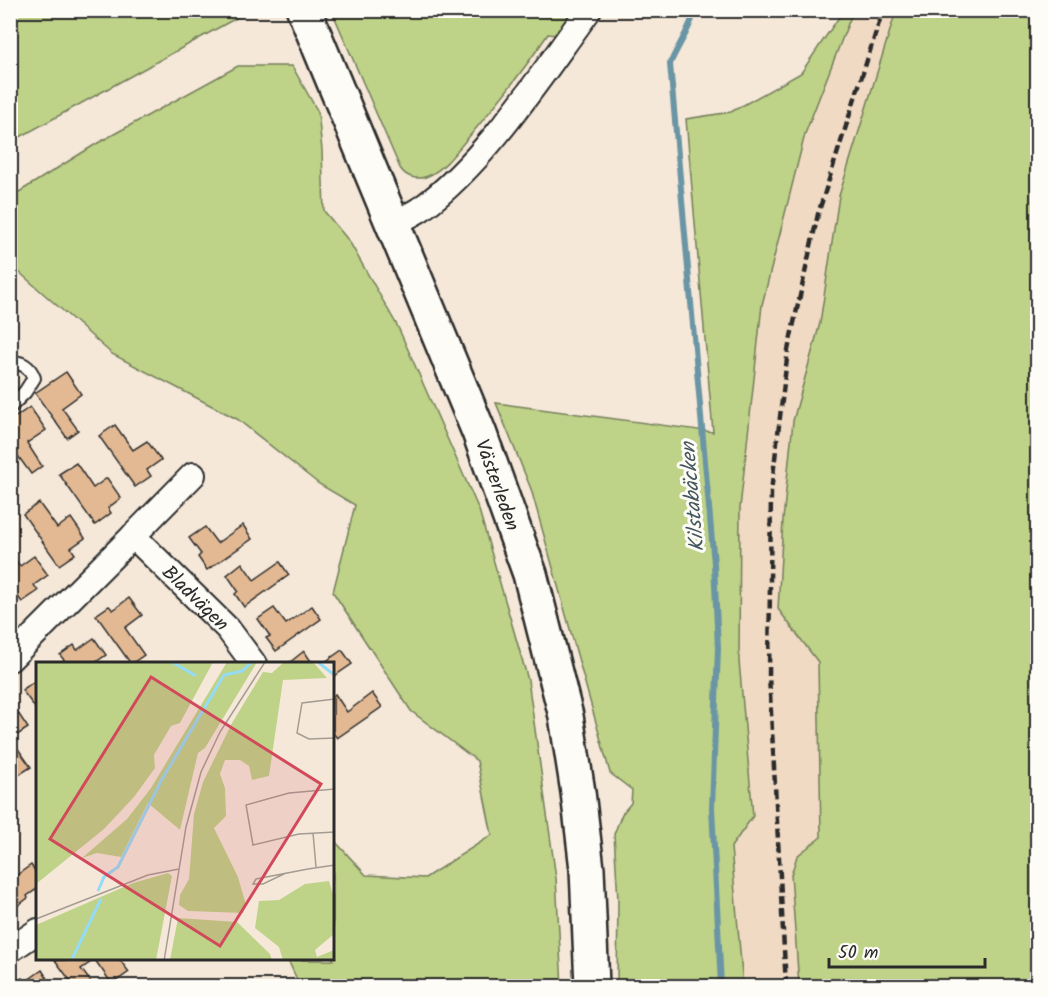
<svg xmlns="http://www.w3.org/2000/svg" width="1048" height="997" font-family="Kalam,sans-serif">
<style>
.built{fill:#f0dac4}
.green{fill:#bed288;stroke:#747e5a;stroke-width:1.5}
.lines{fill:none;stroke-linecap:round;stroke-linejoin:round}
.stream{stroke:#6a95a5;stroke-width:6}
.building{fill:#e3b993;stroke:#2b2b2b;stroke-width:1.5}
.lane-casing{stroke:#2b2b2b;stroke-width:16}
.street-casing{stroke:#2b2b2b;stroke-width:28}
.secondary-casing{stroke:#2b2b2b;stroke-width:38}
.lane{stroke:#fdfcf7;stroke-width:12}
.street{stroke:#fdfcf7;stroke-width:24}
.secondary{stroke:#fdfcf7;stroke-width:33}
.rail{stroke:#2b2b2b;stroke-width:4.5;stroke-dasharray:9 4.5;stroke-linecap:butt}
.labels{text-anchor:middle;stroke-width:6;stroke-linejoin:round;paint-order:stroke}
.street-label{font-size:20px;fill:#2b2b2b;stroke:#fdfcf7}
.water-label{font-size:21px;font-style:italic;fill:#45575e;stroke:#fdfcf7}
.inset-river{fill:none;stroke:#94dbf6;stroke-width:3}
.inset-road{fill:none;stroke:#a49c93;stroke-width:1.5}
.view{fill:#d1495b;fill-opacity:0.15;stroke:#d1495b;stroke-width:3}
.inset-edge{fill:none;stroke:#2b2b2b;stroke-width:3}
</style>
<rect width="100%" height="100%" fill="#f5e8d9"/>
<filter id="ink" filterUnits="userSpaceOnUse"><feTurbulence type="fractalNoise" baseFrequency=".0167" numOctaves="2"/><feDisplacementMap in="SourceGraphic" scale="12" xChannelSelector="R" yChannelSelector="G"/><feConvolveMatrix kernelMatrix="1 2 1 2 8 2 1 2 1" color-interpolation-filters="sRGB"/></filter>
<g filter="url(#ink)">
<polygon class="built" points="853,11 896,11 888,35 820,323 793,421 783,520 778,609 818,662 821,837 798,856 791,875 799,986 743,986 731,847 753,816 739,661 740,508 762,305 805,134"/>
<g class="green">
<polygon points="11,10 249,10 249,11 11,142"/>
<polygon points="850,10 853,11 805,134 762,305 740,508 739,661 753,816 731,847 743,986 617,986 618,900 614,834 622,814 631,803 632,790 610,773 531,489 496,403 713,432 686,119 731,112 801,73 839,17"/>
<path d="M332 11H573L556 35 548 34C524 70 496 105 468 138 457 150 447 166 432 174 420 181 407 179 400 168Z"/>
<polygon points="896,11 1037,11 1037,986 799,986 791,875 797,856 821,837 818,662 778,609 783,520 793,421 820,323 839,196"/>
<polygon points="238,66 292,66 318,112 322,150 324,211 349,241 398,327 479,510 528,680 556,878 562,986 300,986 288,960 333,960 333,839 366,875 425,878 492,835 477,761 411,711 333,592 355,505 319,484 237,419 112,354 11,265 11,197 96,144"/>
</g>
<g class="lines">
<path class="stream" d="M695 10C690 30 678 45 670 64L714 564 718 648 712 808 721 986"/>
</g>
<g class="building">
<polygon points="66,372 81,394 62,408 78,430 67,438 35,393"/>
<polygon points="30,407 46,430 27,443 42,466 31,474 10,445 10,421"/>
<polygon points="115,425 133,450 147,441 161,460 147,470 151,476 135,487 99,436"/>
<polygon points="76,463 93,488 107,478 121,498 108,508 111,513 95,525 59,474"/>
<polygon points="39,503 57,528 71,518 85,538 71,548 75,554 59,565 23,514"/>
<polygon points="243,525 252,539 207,570 198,557 201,554 189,538 205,527 217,543"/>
<polygon points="10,553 20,566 34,556 48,575 34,585 38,591 22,602 10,587"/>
<polygon points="280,562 289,575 244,607 235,594 238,591 227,575 242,563 254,580"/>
<polygon points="129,598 142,615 125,628 144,655 131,664 96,615 109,606 113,610"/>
<polygon points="312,606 321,619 276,651 266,638 270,636 258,619 274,608 286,624"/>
<polygon points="94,638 106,655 93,664 67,664 60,655 74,645 77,650"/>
<polygon points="342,650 352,664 333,677 333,664 322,664"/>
<polygon points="304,651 313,664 290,664 289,663"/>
<polygon points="35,681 38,684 38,712 22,690"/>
<polygon points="372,693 382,707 337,738 333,733 333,696 335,694 347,712"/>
<polygon points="16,710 28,728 11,739 31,767 17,776 10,767 10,714"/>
<polygon points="31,865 38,875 38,888 27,896 28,898 13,909 10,905 10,873 14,877"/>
<polygon points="55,960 94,960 81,969 94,986 74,986"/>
<polygon points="95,960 120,960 129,972 112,984"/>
<polygon points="42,970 52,986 10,986 22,978 25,982"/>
</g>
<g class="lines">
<g class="lane-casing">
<path id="lane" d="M10 363C22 361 30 367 34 378L25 392 10 407"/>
</g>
<g class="street-casing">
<g id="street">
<path d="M393 224C403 219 413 214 422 208 486 161 541 75 589 10"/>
<polyline points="133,536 193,475"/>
<path id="s1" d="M10 659 133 536 228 629 254 664"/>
<polyline points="10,950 38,931"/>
</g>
</g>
<g class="secondary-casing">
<g id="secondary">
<path id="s2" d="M304 10 479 432 530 574 566 716 578 792 587 869 592 986"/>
</g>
</g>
<use href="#lane" class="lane"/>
<use href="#street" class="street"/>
<use href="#secondary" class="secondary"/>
<polyline class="rail" points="786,986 769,676 771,492 788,350 818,214 883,10"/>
</g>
</g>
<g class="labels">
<g class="street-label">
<text dy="7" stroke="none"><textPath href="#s2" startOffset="513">Västerleden</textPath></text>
<text dy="7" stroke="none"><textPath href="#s1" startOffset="262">Bladvägen</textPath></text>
</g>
<g class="water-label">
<text transform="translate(692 497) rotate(-95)" y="7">Kilstabäcken</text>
</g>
</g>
<g transform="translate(36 662)">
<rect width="298" height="298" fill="#f5e8d9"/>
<path d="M0 0H177L144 61 135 64 118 93 119 106 98 135 68 167 0 222ZM191 0H221L169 86 162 91 144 168 112 141 85 195 61 191 46 196 91 157 115 126ZM248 0H277L291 16 247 18 233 114 216 118 213 104 204 98H189L184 112 189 126 190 154 178 166 202 215 210 243 207 251 152 249 143 243 144 233 153 217 158 152 167 120 196 61 227 10 236 11ZM132 211 136 214 120 298H0V263L97 221ZM293 219 298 236V272L279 288 281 295 298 288V298H247L243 285 219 266 223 239 243 238 269 222ZM142 256 201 260 234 292 236 298H134Z" fill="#bed288"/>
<path class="inset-river" d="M136 0 160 14M282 0 297 12M62 229 68 215 82 205 125 119 188 13 206 9 216 0M35 299 65 237"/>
<path class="inset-road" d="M299 37 266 41 261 71 273 77 299 76M299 127 253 131 210 143 217 183 263 172 299 170M277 171 280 205M250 211 227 222H217L220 217 272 207 299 203M0 257 112 213 143 207M128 299 150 165 165 110 184 70 229 0"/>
<path class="view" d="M115 15 285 122 184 284 14 177Z"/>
<rect width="298" height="298" class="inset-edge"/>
</g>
<rect width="1048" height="997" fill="none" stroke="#fdfcf7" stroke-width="36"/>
<rect x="18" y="18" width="1012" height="961" fill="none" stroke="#2b2b2b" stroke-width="2" filter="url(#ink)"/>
<path d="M829 958v9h156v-9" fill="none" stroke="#2b2b2b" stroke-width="3"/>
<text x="838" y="958" font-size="18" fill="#2b2b2b" stroke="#fdfcf7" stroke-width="4.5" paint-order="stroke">50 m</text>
</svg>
